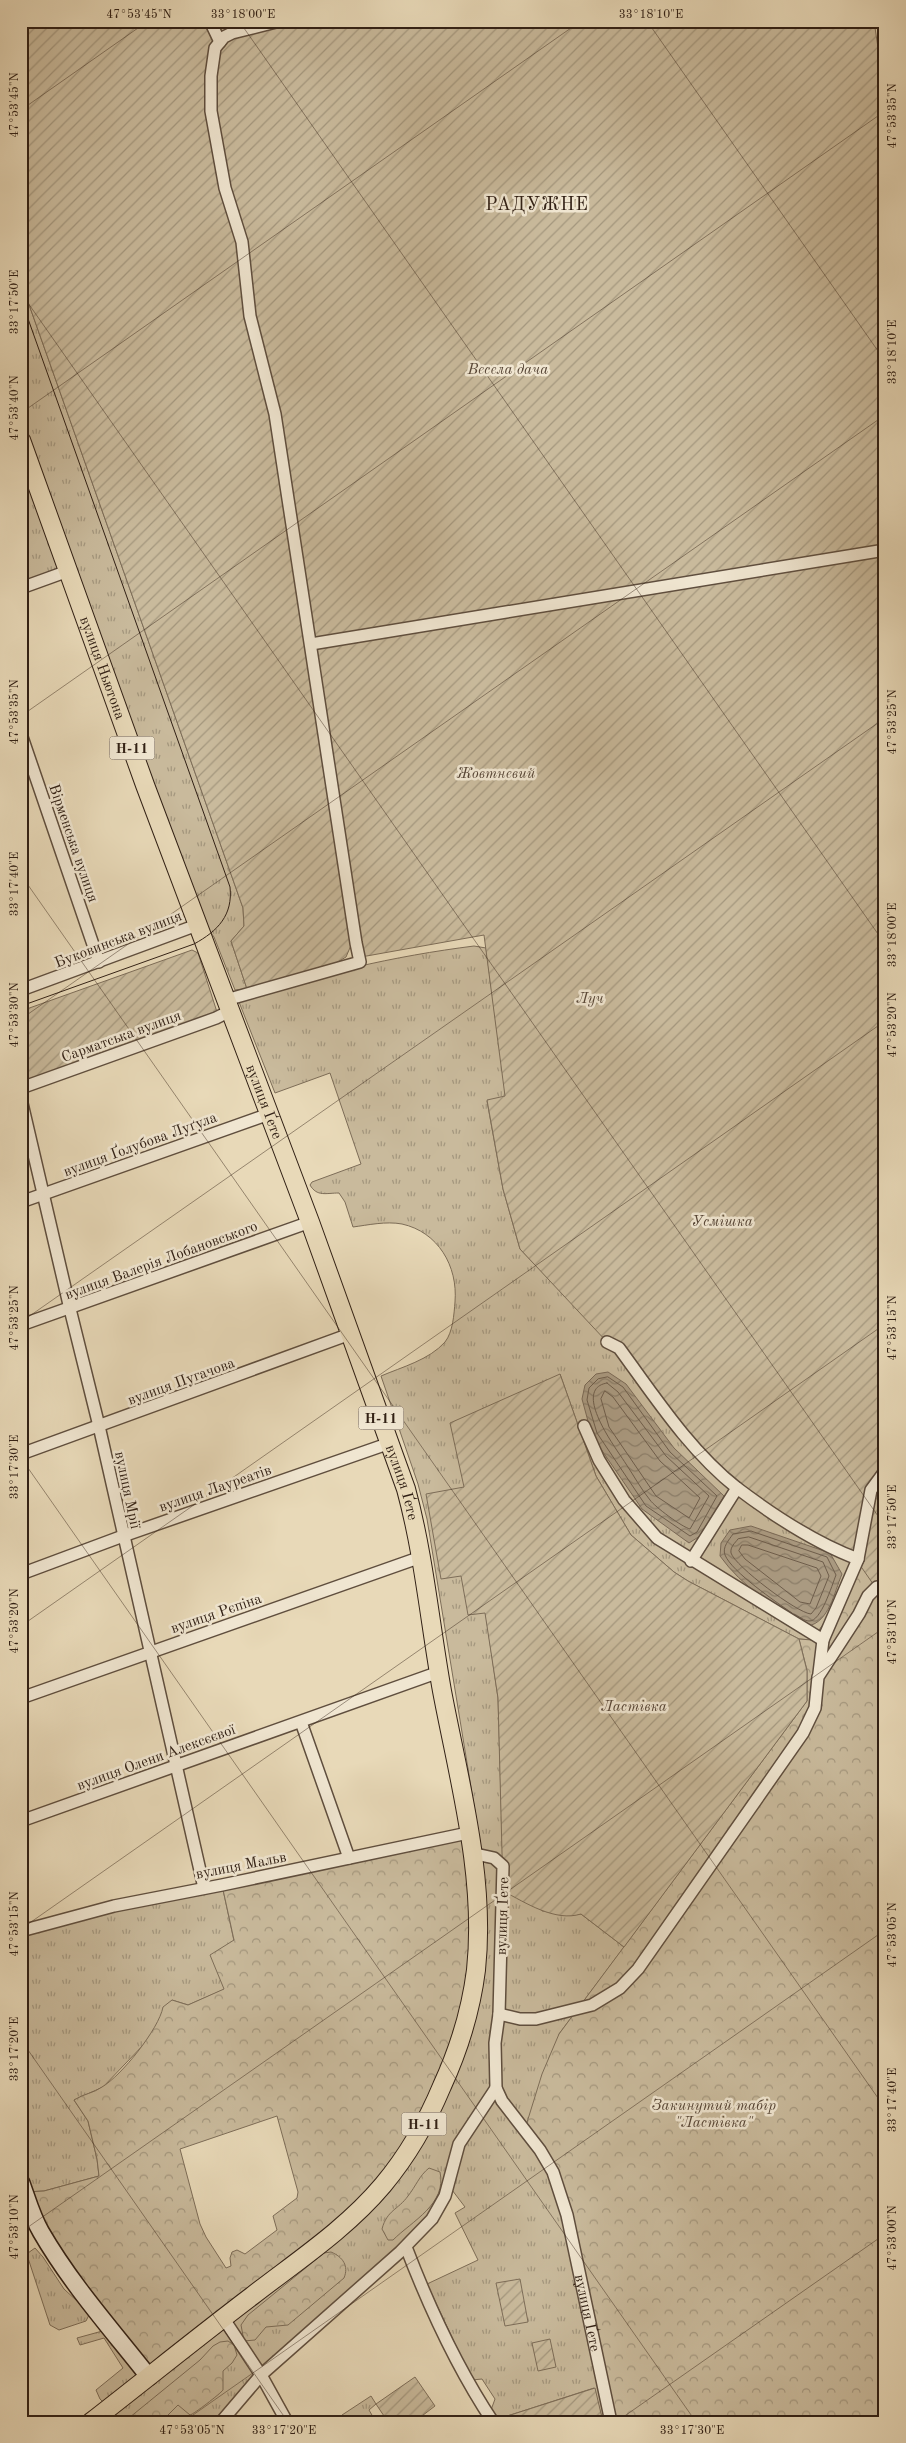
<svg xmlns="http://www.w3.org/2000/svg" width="906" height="2443" font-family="'Old Standard TT',serif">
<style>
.grass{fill:url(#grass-tufts);stroke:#7d6d58}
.forest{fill:url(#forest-crowns);stroke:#7d6d58;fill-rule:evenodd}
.garden{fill:url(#garden-furrows);stroke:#7d6d58}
.water{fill:url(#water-waves);stroke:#7a6956}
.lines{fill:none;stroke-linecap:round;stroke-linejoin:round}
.shore{stroke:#6e5d4b;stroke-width:1}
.street-casing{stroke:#5f4e3e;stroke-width:14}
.secondary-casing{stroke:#312015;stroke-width:19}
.primary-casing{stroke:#312015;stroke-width:20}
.street{stroke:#f0e6d1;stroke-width:11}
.secondary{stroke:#f0e6d1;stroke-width:16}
.primary{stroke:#e8d9b8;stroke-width:18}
.tram{stroke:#312015;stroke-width:1}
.ticks{fill:none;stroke:#312015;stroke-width:1;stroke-opacity:0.45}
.labels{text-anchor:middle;stroke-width:5;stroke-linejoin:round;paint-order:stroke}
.shield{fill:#f0e6d1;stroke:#6a5b4d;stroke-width:1}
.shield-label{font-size:14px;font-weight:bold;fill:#312015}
.park-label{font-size:15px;font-style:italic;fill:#574637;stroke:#f0e6d1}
.street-label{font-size:15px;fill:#312015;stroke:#f0e6d1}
.quarter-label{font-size:18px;letter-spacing:1px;fill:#312015;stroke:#f0e6d1}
.neatline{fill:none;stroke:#312015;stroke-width:2}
.ticks-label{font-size:12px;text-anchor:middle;fill:#312015}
</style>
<defs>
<pattern id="grass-tufts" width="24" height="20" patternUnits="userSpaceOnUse" patternTransform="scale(1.25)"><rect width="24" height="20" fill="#c9ba9c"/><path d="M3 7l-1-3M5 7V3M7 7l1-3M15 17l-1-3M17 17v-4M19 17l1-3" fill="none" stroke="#a4977e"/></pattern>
<pattern id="forest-crowns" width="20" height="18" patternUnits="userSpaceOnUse" patternTransform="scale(1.25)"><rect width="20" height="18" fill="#c9ba9c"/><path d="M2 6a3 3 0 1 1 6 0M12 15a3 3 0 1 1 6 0" fill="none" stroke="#a4977e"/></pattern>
<pattern id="garden-furrows" width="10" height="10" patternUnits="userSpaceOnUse" patternTransform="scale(1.25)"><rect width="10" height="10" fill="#c9ba9c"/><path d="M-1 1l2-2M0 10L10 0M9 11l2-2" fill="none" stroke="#a4977e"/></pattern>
<pattern id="water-waves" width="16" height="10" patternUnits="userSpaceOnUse" patternTransform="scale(1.25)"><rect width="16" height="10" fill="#aa9a81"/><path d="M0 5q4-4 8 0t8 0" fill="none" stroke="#8b7d68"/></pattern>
</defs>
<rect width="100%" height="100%" fill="#e8d9b8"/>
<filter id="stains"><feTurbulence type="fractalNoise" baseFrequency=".004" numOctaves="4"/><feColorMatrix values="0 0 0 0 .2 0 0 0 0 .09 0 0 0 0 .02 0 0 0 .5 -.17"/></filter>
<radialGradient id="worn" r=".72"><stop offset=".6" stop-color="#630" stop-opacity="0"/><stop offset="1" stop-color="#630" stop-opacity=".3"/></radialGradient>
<g class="grass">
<polygon points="21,282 243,908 244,926 231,941 247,989 235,990 214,937 202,921 21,421"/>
<polygon points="21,458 63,573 21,588"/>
<path d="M474 946 486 948 506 1097 487 1101 503 1189 520 1249 565 1296 855 1558 830 1615 812 1640 799 1639 688 1581 674 1572 631 1535 596 1476 560 1374 464 1487 476 1547 498 1698 503 1866 542 1911 571 1915 581 1914 624 1947 559 2034 553 2172 611 2422H603L594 2388 498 2419 491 2410 495 2399 482 2379 472 2380 427 2284 478 2260 455 2213 465 2207 449 2186 439 2208 261 2375 221 2422H91L246 2300 482 1854 427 1519 418 1484 381 1376C402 1367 429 1360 445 1342 453 1332 454 1314 455 1302 458 1266 438 1232 402 1224 386 1221 368 1225 353 1227L345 1202 339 1193C326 1193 317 1197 310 1185L312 1182 361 1164 330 1073 275 1093 239 1002C314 974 395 956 474 946Z"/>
<polygon points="222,1885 234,1941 225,1989 188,2005 172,2000 148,2040 103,2087 74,2100 88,2121 97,2159 99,2176 44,2191 25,2192 21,2182 21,1931"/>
<polygon points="35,2248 43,2257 64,2289 90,2313 86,2321 59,2330 50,2325 28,2258 28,2253"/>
<polygon points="106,2330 136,2372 134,2380 103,2402 100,2399 96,2390 123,2368 104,2338 80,2345 77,2338"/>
<polygon points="371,2396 376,2404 369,2410 376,2422 347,2422 342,2415"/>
</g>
<g class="forest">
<polygon points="855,1558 885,1593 885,2422 611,2422 558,2185 524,2132 542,2074 559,2034 807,1701 807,1670 799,1639 812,1640 830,1615"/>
<path d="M468 1833 478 1933 460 2043 382 2186 149 2377 108 2326 25 2192 44 2191 99 2176 97 2159 88 2121 74 2100C83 2094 94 2093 102 2087 121 2076 159 2029 163 2007L172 2000 188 2005 224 1989 210 1955 234 1940 222 1885ZM277 2116 298 2192 297 2198 273 2216 277 2230 245 2254 237 2250 232 2252 230 2258 231 2266 226 2268 206 2237 200 2224 180 2149Z"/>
<path d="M429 2168 440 2172C447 2204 412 2221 393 2240H388L382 2229C387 2210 398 2210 408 2196 416 2186 419 2176 429 2168Z"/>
<path d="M331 2252C343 2257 349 2266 344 2278L288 2325 266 2327 255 2340 244 2341 241 2325 248 2315 324 2253Z"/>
<path d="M228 2341 234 2345 237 2355 232 2363 223 2371V2390C220 2394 194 2414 190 2415L178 2405 161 2422H124L200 2360 213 2346 220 2342Z"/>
</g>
<g class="garden">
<polygon points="21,21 874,21 885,94 885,1593 878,1591 855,1558 840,1552 720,1474 607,1342 520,1249 503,1189 487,1100 505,1096 484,935 361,957 352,943 346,957 336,963 247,989 231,941 244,926 243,908 21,282"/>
<polygon points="192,950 198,953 217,1012 21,1083 21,1011"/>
<path d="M560 1374 596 1476 631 1535 674 1572 688 1581 799 1639 807 1671V1701L624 1947 581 1914C555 1922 526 1903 503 1891L498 1698 485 1613 468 1615 461 1576 441 1579 426 1494 464 1487 450 1423Z"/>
<polygon points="520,2279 528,2322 505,2326 496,2283"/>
<polygon points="550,2339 556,2367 538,2371 532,2343"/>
<polygon points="415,2377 435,2406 414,2422 388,2422 376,2404"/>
<polygon points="595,2388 603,2422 499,2422 498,2419"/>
</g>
<g class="water">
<polygon points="608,1372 626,1384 674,1448 724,1496 700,1536 689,1543 642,1509 592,1436 582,1399 585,1385 596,1374"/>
<path d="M751 1526 830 1553 842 1574C834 1593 829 1622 808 1626 775 1607 742 1587 720 1556L721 1543 730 1530Z"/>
</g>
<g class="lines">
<g class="shore">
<polygon points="608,1377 623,1387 670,1452 717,1496 697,1532 690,1536 646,1506 597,1433 587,1400 589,1388 598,1379"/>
<path d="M607 1383 618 1392 666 1456 709 1496 690 1529C682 1527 655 1507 650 1500 641 1489 634 1476 626 1464 618 1451 570 1389 607 1383Z"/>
<polygon points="605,1391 613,1397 660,1461 700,1498 689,1518 656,1496 609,1427 601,1399"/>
<path d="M749 1537 823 1562 829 1576 816 1608 811 1614C797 1613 735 1566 731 1553 730 1547 735 1543 738 1539Z"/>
<polygon points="742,1545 748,1545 817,1568 821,1576 810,1604 800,1602 745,1559 739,1551"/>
<path d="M792 1613C776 1602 732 1572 725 1555 722 1547 729 1540 733 1534L751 1531 827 1557 836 1575C832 1585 821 1622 809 1621 804 1621 799 1616 794 1614"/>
</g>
<g class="street-casing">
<g id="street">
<polyline points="210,21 220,42"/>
<polyline points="21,588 68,571"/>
<polyline points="311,644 885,550"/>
<polyline points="21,734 99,962"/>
<polyline points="21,990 197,925"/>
<polyline points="226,1000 360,962 356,943 275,414 250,316 242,242 225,188 211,111 211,76 215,48 224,37 232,33 280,21"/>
<polyline points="21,1088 216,1018 230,1011"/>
<polyline points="21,1099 70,1309 99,1426 204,1888"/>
<polyline points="21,1202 269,1114"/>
<polyline points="21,1325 310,1222"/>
<path d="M607 1342 619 1348C655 1397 689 1450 737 1488"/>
<polyline points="584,1426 599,1460 624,1500 657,1538 823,1640"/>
<polyline points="21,1454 350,1334"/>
<path d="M691 1561 737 1488C774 1516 815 1543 858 1559"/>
<polyline points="21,1574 123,1536 390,1443"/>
<polyline points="819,1673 823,1640 858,1559 871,1490 885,1471"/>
<polyline points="21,1698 421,1557"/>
<polyline points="301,1722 349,1858"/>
<polyline points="21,1821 439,1672"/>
<path id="s1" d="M471 1853 494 1858 503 1866 499 2014 495 2043 496 2088 502 2101 540 2150 553 2172 567 2215 611 2422"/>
<polyline points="21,1931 114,1906 222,1885 468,1833"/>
<polyline points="499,2014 520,2019 536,2019 592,2005 620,1988 638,1969 803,1733 815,1708 818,1677 859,1614 868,1596 877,1587 885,1588"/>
<path d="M406 2247C429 2307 457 2368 493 2422"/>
<polyline points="224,2319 261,2375 287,2422"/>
<polyline points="221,2422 261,2375 400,2252 432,2219 445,2196 459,2144 496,2088"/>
</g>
</g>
<g class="secondary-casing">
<path id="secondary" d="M21 2182C27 2198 32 2217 41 2232 71 2284 112 2330 149 2377"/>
</g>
<g class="primary-casing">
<g id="primary">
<path id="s2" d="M21 440 145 785 310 1222 406 1489C424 1555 430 1624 442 1691 459 1781 486 1877 476 1970 471 2010 459 2049 442 2086 427 2122 408 2155 383 2185 346 2229 297 2261 252 2296 198 2337 145 2380 91 2422"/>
</g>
</g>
<use href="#street" class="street"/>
<use href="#secondary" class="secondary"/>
<use href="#primary" class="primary"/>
<path class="tram" d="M21 299 230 887C233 915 218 931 194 944L21 1006"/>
</g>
<path class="ticks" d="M239 21 885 944M647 21 885 361M21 110 148 21M21 293 885 1526M21 413 581 21M21 716 885 111M21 875 885 2108M21 1019 885 415M21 1322 885 718M21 1458 696 2422M21 1626 885 1021M21 1929 885 1324M21 2040 288 2422M21 2232 885 1627M183 2422 885 1930M616 2422 885 2234"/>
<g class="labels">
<g class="shield">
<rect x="109.5" y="736.5" width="45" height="23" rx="4"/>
<rect x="358.5" y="1406.5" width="45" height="23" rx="4"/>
<rect x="401.5" y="2112.5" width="45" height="23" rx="4"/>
</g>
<g class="shield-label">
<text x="132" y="753">Н-11</text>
<text x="381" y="1423">Н-11</text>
<text x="424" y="2129">Н-11</text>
</g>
<g class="park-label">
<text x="508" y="374">Весела дача</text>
<text x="496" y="778">Жовтневий</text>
<text x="590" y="1003">Луч</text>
<text x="722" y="1226">Усмішка</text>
<text x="634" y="1711">Ластівка</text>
<text x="714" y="2110">Закинутий табір<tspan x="714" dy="17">"Ластівка"</tspan></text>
</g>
<g class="street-label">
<text dy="5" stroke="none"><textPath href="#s2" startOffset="242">вулиця Ньютона</textPath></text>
<text transform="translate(74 843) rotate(71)" y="5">Вірменська вулиця</text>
<text transform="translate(118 939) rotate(-21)" y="5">Буковинська вулиця</text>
<text transform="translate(121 1036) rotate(-20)" y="5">Сарматська вулиця</text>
<text dy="5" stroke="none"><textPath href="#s2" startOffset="705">вулиця Ґете</textPath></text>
<text transform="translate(140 1144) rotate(-20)" y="5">вулиця Ґолубова Луґула</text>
<text transform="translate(161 1260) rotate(-20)" y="5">вулиця Валерія Лобановського</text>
<text transform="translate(181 1381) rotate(-20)" y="5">вулиця Пугачова</text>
<text dy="5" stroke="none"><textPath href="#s2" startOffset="1110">вулиця Ґете</textPath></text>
<text transform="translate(215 1488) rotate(-19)" y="5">вулиця Лауреатів</text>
<text transform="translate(128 1490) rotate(78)" y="5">вулиця Мрії</text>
<text transform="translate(216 1613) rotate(-19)" y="5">вулиця Рєпіна</text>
<text transform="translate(156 1757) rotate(-20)" y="5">вулиця Олени Алексєєвої</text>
<text transform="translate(241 1865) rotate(-11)" y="5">вулиця Мальв</text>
<text transform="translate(502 1916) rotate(-88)" y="5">вулиця Ґете</text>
<text dy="5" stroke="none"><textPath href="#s1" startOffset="505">вулиця Ґете</textPath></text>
</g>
<g class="quarter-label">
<text x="537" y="210">РАДУЖНЕ</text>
</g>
</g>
<rect width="906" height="2443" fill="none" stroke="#e8d9b8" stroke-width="55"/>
<rect x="28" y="28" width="850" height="2388" class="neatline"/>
<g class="ticks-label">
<text x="139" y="18">47°53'45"N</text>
<text x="243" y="18">33°18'00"E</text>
<text x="651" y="18">33°18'10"E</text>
<text transform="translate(14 105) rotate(-90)" y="4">47°53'45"N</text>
<text transform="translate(892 116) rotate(-90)" y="4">47°53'35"N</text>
<text transform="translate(14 302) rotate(-90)" y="4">33°17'50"E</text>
<text transform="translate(892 352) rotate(-90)" y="4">33°18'10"E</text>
<text transform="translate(14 408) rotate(-90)" y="4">47°53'40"N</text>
<text transform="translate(14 712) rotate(-90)" y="4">47°53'35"N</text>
<text transform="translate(892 722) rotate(-90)" y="4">47°53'25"N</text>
<text transform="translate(14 884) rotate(-90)" y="4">33°17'40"E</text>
<text transform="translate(892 935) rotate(-90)" y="4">33°18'00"E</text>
<text transform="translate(14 1015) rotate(-90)" y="4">47°53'30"N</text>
<text transform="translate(892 1025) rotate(-90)" y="4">47°53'20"N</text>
<text transform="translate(14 1318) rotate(-90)" y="4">47°53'25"N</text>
<text transform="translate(892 1328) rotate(-90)" y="4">47°53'15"N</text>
<text transform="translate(14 1467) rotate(-90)" y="4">33°17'30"E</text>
<text transform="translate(892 1517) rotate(-90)" y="4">33°17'50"E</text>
<text transform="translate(14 1621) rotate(-90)" y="4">47°53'20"N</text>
<text transform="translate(892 1632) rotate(-90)" y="4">47°53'10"N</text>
<text transform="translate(14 1924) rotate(-90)" y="4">47°53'15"N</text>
<text transform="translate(892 1935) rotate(-90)" y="4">47°53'05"N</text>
<text transform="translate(14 2049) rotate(-90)" y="4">33°17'20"E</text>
<text transform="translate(892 2100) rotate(-90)" y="4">33°17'40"E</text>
<text transform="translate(14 2227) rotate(-90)" y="4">47°53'10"N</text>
<text transform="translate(892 2238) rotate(-90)" y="4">47°53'00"N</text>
<text x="192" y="2434">47°53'05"N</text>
<text x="284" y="2434">33°17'20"E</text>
<text x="692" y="2434">33°17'30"E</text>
</g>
<rect width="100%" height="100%" filter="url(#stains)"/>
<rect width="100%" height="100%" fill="url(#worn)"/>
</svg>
